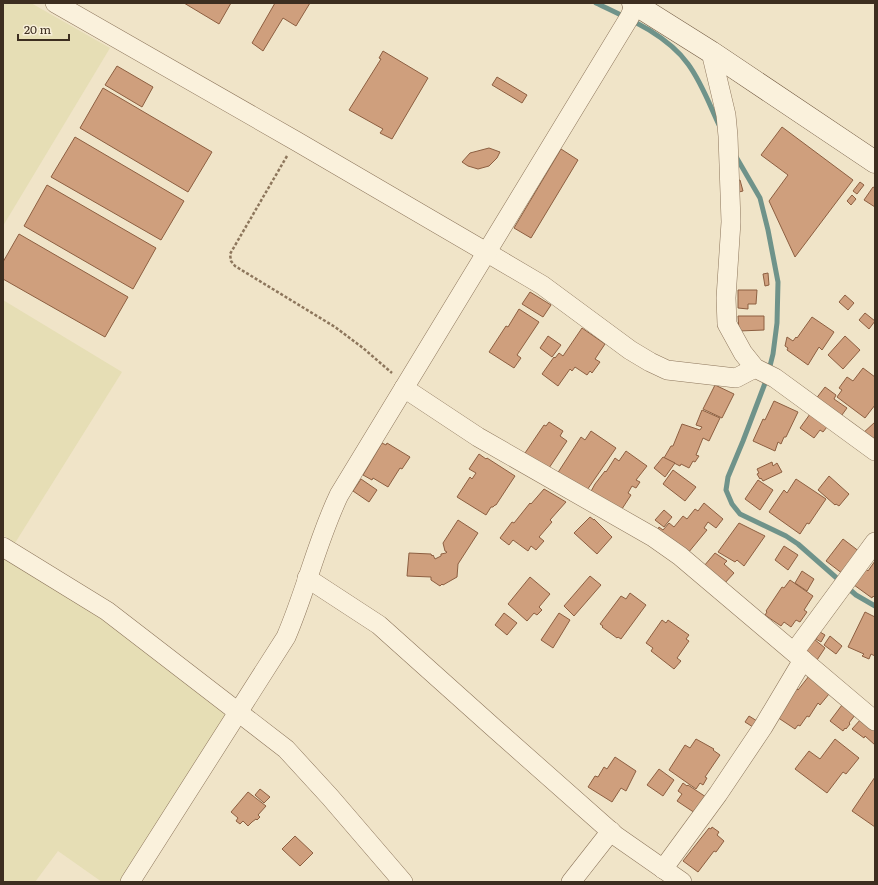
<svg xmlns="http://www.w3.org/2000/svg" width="878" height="885" font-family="Literata,serif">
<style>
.farmland{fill:#e6deb5}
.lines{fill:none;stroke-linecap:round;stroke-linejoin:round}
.stream{stroke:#6f938a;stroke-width:5}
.building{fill:#cf9f7d;stroke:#8d5f41}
.street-casing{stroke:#8d765c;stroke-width:20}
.secondary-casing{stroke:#6f573f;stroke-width:23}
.path{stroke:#8d765c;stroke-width:2.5;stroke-dasharray:3 2;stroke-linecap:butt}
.street{stroke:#faf1dc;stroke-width:19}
.secondary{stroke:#faf1dc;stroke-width:22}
</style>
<rect width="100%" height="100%" fill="#f0e4c8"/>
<g class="farmland">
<polygon points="3,3 31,3 110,48 3,226"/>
<polygon points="3,300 122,372 15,543 3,535"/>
<polygon points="3,554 96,612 238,712 123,882 102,882 58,851 35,882 3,882"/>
</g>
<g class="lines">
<g class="stream">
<path d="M596 3C628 18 667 35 688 64 702 83 710 106 720 127"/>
<polyline points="735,155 760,198 768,230 778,282 777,323 773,354 769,370"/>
<polyline points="767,378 743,441 728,477 726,490 732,504 740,514 786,536 798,544 856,595 875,606"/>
</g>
</g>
<g class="building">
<polygon points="184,3 231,3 219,24"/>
<polygon points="275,3 310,3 296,26 283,18 263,51 252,43"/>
<polygon points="383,51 428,78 392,139 380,133 383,129 349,110 381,59 379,58"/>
<polygon points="117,66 153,87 142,107 105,85"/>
<polygon points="497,77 527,95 522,103 492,85"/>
<polygon points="103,88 212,152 188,192 80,128"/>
<polygon points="782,127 853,180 795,257 769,201 788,175 761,155"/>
<polygon points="75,137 184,201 161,240 51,177"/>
<polygon points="489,148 500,152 497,158 489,166 478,169 468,166 462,162 470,153"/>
<polygon points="561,149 578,160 531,238 514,228"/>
<polygon points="740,180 743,191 739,192 736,181"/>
<polygon points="860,182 864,185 857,194 853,191"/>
<polygon points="47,185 156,248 133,289 24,226"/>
<polygon points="873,187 875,188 875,207 864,200"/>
<polygon points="852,195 856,199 851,205 847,201"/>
<polygon points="19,234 128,297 105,337 3,279 3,262"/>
<polygon points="768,273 769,285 765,286 763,274"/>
<polygon points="738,290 757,290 756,304 748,304 748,309 738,308"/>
<polygon points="530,292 551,305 543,317 522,304"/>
<polygon points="845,295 854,303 848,310 839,302"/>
<polygon points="519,309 539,322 517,355 521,358 514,368 489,352 506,326 508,327"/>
<polygon points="865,313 875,321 869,329 859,320"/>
<polygon points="738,316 764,316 764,330 739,331"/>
<polygon points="812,317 834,332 822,350 819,347 808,365 787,350 788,348 785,346 787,337 793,341 796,337 797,338"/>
<polygon points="582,328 605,344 595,359 600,362 592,373 590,371 587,375 575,367 572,371 570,369 558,386 542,374 554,357 555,358 559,353 563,356"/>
<polygon points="548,336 561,345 552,357 540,348"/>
<polygon points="845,336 860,350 843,369 828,355"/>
<polygon points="863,368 875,377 875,405 865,418 837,397 842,390 839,388 847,377 853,381"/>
<polygon points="715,385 734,394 722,418 703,409"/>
<polygon points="825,387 836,395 834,399 847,408 839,419 815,400"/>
<polygon points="774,401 798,412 786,437 784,437 781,444 778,442 775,451 753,441 763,419 765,420"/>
<polygon points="702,410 720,418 709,441 703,438 696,455 699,456 695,462 693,461 689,468 681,464 680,466 664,458 671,446 673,446 682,424 700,430 702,427 696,425"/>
<polygon points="810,414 827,427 823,432 820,430 814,438 800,428"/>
<polygon points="549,422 563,431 560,436 567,441 547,471 523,456 544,425 546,426"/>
<polygon points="875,422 875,444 861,435"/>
<polygon points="591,431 616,448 585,493 557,474 581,437 585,440"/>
<polygon points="382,443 386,445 387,443 410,457 402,469 400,468 388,487 373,478 372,480 363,475"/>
<polygon points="626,451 647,466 636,480 640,482 636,488 632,486 628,493 631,495 620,512 589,495 595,484 605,471 606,472 615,458 619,461"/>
<polygon points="479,454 486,459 487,458 515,476 496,505 495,505 493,507 491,507 486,515 457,497 470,477 472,479 476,473 469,469"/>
<polygon points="663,457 675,463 665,477 654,468"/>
<polygon points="772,462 773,466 777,463 782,472 763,481 761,478 760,479 757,474 759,473 757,469"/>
<polygon points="673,470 696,487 685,501 663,484"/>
<polygon points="829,476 849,494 839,506 836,504 835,505 818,490"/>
<polygon points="361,479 377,490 369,502 353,491"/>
<polygon points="796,479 826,499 809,524 807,523 800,534 769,512 784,490 787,493"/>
<polygon points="758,480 773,490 760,510 745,499"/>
<polygon points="544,489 566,502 550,520 552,522 539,537 544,541 536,550 531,546 528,551 513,540 509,545 500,538 512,522 514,523 530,503 531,504"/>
<polygon points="704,503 723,519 716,528 708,522 704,528 707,530 688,553 657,531 659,527 663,530 669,523 674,527 683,516 687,519 695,509 698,511"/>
<polygon points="664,510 672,517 664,527 655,520"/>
<polygon points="590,517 594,520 594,519 612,537 597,554 574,533"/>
<polygon points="458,520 478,533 458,564 457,577 443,585 442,584 440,586 431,580 431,577 407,576 409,553 431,554 432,556 433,555 435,559 441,556 441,554 446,553 447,552 445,551 443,543"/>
<polygon points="739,523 765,536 744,566 737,560 735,562 718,552"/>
<polygon points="843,539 860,552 843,574 826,561"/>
<polygon points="784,546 798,555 788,570 775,560"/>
<polygon points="715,553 727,561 724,564 734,573 724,584 704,566"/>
<polygon points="875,561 875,598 873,596 872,598 854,585 866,569 868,571"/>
<polygon points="802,571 814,579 807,591 795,583"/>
<polygon points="590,576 601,585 574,616 564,606"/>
<polygon points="530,577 550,594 539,607 542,610 537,615 534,613 527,621 508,604"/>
<polygon points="790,580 813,596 804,610 807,612 800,622 796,620 791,627 784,622 781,626 765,615 767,612 766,611 782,587 784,588"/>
<polygon points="630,593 646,605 621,639 618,637 617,638 602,627 603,626 600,624 621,596 626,599"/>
<polygon points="865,612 875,617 875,656 871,654 869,659 862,656 864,654 848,647"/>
<polygon points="504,613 517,623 507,635 495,625"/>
<polygon points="559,613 570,620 553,648 541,640"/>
<polygon points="662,620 666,623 668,620 689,635 686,639 689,641 677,658 681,661 674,669 651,651 653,648 646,643"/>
<polygon points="820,632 825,635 821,642 816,639"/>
<polygon points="830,636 842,646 836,654 824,645"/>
<polygon points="814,639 825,648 817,660 805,652"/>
<polygon points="809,676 829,694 820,705 818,703 809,717 807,716 800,726 798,725 795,729 777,717 796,688 798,690"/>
<polygon points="842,705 855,715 849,723 850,724 846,729 845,728 843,731 830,721"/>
<polygon points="749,716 757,721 753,727 745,722"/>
<polygon points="861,719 875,731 875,745 865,736 864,738 852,729"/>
<polygon points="696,739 714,749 713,750 720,755 705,777 707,778 703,785 700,783 696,789 669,770 685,745 690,748"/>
<polygon points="835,739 859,758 846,774 843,772 827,793 795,769 809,751 820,759"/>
<polygon points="615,757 636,771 626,791 621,788 612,802 588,787 595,776 598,777 604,767 607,769"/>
<polygon points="659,769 674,780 663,796 647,785"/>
<polygon points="875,777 875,827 852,811"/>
<polygon points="683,783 687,786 688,785 709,799 698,815 677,801 682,794 678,791"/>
<polygon points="260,789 270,797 264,803 255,795"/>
<polygon points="248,792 266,806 258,815 260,817 257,820 256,819 252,822 248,826 243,821 240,824 236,821 238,818 231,812"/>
<polygon points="712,827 719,832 717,835 724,841 716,852 714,851 698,872 683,861 709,828 711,829"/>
<polygon points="295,836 313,853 300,866 282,849"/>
</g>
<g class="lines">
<g class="street-casing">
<g id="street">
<polyline points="55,3 296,141 486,252 542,285 630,350 650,362 667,370 736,378 755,368"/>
<polyline points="711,52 726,115 728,136 731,222 726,298 727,324 743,353 755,368 775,378 875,451"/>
<polyline points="404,388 478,437 653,537 680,556 875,721"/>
<polyline points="3,547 107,611 286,749 330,797 403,882"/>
<polyline points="307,578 379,625 494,728 616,836 682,882"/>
<polyline points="794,652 875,542"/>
<polyline points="663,869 718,794 763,727 803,660"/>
<path d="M130 882 286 637C306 591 317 541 339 495L629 18 636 3"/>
<polyline points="571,882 611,831"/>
</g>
</g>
<g class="secondary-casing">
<polyline id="secondary" points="633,3 711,52 875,162"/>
</g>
<polyline class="path" points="287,156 230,254 231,261 235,266 335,327 363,348 392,373"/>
<use href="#street" class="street"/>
<use href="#secondary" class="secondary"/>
</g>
<rect width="878" height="885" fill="none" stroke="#3d2e20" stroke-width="8"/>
<path d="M18 34v6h51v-6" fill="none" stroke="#3d2e20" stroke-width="2"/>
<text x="24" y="34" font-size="12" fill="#3d2e20" stroke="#f7eed8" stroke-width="3" paint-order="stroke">20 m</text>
</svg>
